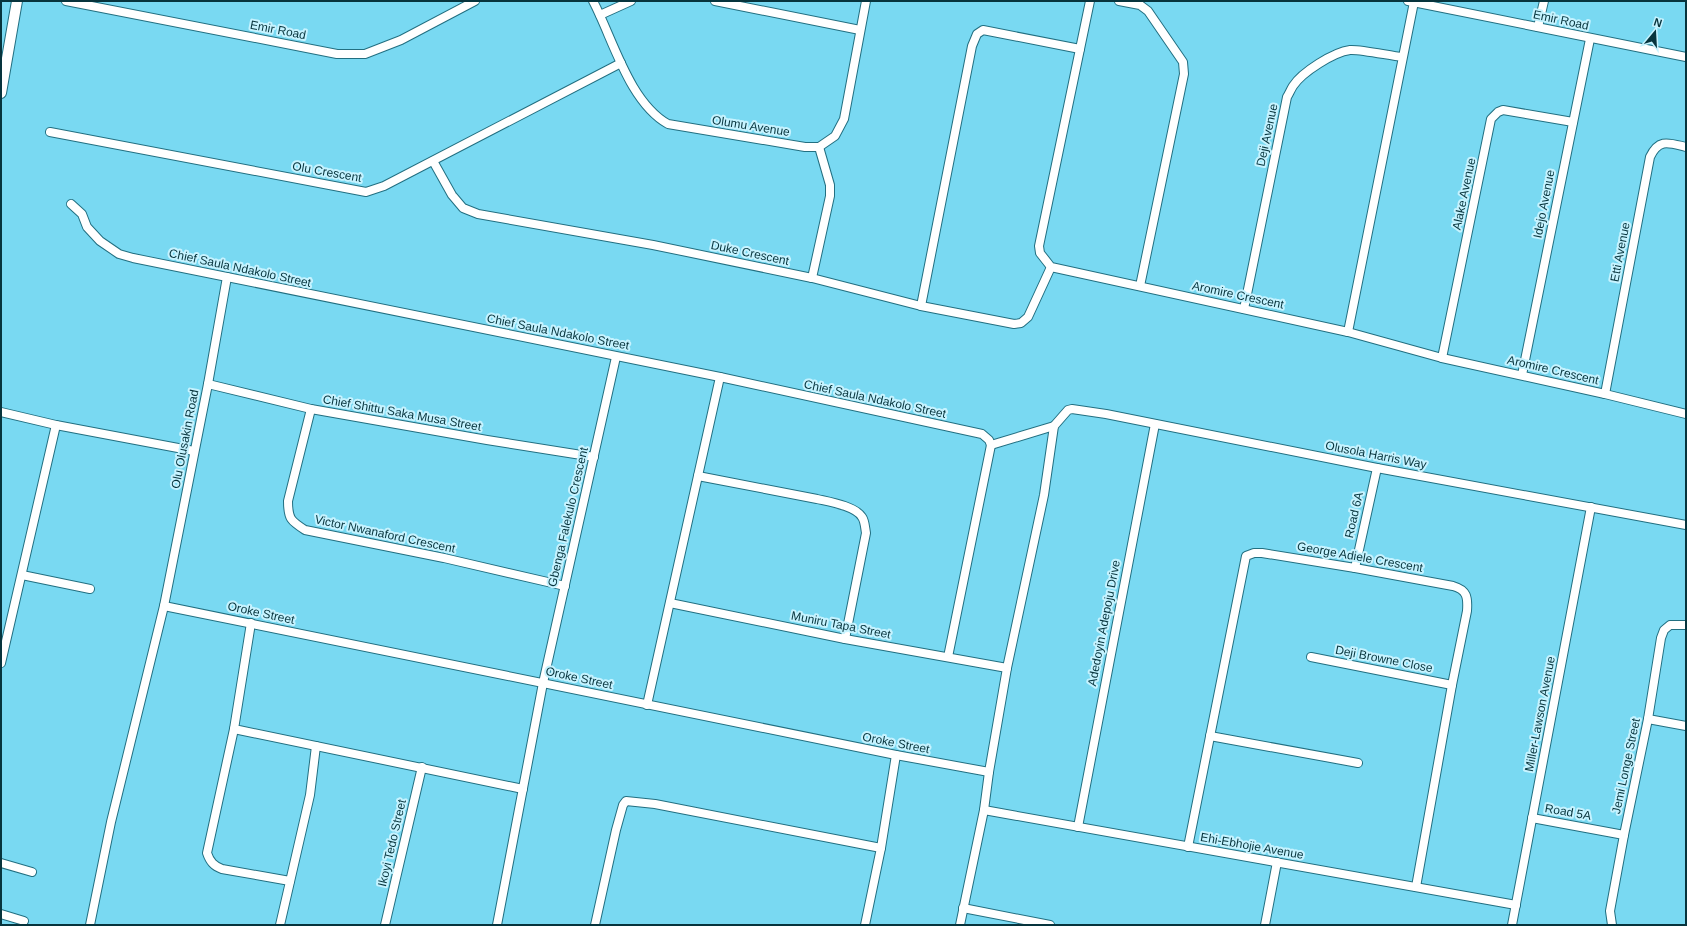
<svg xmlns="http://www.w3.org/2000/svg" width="1687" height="926" font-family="Arial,sans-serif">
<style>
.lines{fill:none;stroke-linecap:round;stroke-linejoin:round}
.minor-casing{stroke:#226f81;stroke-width:10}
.major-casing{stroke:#226f81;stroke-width:12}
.minor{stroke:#fff;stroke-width:8}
.major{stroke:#fff;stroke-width:10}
.labels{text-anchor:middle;stroke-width:4;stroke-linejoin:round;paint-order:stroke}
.street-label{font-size:12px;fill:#07343d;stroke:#c6f3ff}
</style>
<rect width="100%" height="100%" fill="#79d9f2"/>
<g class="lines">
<g class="minor-casing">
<g id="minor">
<polyline points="66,1 337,54 365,54 401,40 475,1"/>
<path d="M593 1C613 39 629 102 668 124L805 147H819L835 136 844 119 866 1"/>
<polyline points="715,1 860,30"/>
<polyline points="1090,1 1039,246 1040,253 1051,267 1348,332 1442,358 1605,394 1686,414"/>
<polyline points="1119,1 1140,5 1148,11 1183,62 1184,74 1140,286"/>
<polyline points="1408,1 1686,57"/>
<polyline points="600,15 631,1"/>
<polyline points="1538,27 1544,1"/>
<polyline points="50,132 366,192 384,186 621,63"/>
<polyline points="433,161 452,195 463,208 478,214 653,245 812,278 921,306 1014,324 1021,323 1028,317 1051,267"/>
<polyline points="71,204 82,214 87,227 100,241 119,254 133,258 720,377 982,434 989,440 991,445 1054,426"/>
<polyline points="812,278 830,196 830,185 819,147"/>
<polyline points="921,306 972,46 977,34 983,30 1080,49"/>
<path d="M1244 309 1287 97C1289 94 1291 89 1293 86 1302 72 1334 52 1350 50 1360 49 1391 56 1402 57"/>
<polyline points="1348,332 1414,2"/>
<polyline points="1442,358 1491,119 1498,112 1503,110 1573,122"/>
<polyline points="1522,375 1590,39"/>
<polyline points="208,384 311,409 487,440 594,457"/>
<path d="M1605 394 1650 157C1659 138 1669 143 1686 147"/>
<path d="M311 409 288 501C288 519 291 521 305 530L444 558 565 586"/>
<polyline points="1,412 56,425 194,451"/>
<path d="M698 476 817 499C830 502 855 506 862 517 865 521 865 528 866 533L845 639"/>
<polyline points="1355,568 1377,468"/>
<polyline points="22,575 90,589"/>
<polyline points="670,603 845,639 1007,668"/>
<polyline points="164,606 896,755 989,772"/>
<polyline points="251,623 234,729 523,789"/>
<polyline points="948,657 991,445"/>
<polyline points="1311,657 1452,685"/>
<polyline points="1,663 56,425"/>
<polyline points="647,705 720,377"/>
<polyline points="1648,719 1686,726"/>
<path d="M234 729 207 853C210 862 214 866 222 869L290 881"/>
<polyline points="1210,736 1358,763"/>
<polyline points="984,810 1516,905"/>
<polyline points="1532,818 1624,835"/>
<polyline points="1078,827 1155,424"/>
<path d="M1188 847 1246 556 1254 553H1262L1355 568 1453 586C1467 590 1468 597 1467 611L1452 685 1416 887"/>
<polyline points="1,863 32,872"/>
<polyline points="963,908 1050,925"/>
<polyline points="1,914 24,921"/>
<polyline points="90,925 111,822 164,606 208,384 227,277"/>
<polyline points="280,925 310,795 316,746"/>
<polyline points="385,925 422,767"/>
<polyline points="497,925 543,683 616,357"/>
<polyline points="595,925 616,830 623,805 626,801 655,804 881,848 896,755"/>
<polyline points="865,925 881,848"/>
<polyline points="960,925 984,810 989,772 1007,668 1044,495 1054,426 1068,410 1072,409 1106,414 1377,468 1686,525"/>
<polyline points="1265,925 1277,862"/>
<polyline points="1512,925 1591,507"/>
<polyline points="1612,925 1610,911 1624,835 1648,719 1661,638 1664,630 1670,625 1686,625"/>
</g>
</g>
<g class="major-casing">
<polyline id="major" points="1,93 17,1"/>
</g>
<use href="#minor" class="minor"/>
<use href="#major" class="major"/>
</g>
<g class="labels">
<g class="street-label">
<text transform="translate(1561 20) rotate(12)" y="4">Emir Road</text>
<text transform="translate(278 30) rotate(11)" y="4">Emir Road</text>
<text transform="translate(751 126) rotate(9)" y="4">Olumu Avenue</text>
<text transform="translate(1267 135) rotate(-78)" y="4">Deji Avenue</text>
<text transform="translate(327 172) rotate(10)" y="4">Olu Crescent</text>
<text transform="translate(1464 194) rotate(-78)" y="4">Alake Avenue</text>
<text transform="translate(1544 204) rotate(-79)" y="4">Idejo Avenue</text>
<text transform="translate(1620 252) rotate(-79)" y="4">Etti Avenue</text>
<text transform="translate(750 253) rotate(12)" y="4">Duke Crescent</text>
<text transform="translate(240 268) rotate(12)" y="4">Chief Saula Ndakolo Street</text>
<text transform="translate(1238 295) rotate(12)" y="4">Aromire Crescent</text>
<text transform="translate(558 332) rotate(11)" y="4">Chief Saula Ndakolo Street</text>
<text transform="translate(1553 370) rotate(13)" y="4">Aromire Crescent</text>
<text transform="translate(875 399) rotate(12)" y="4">Chief Saula Ndakolo Street</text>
<text transform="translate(402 413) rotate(10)" y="4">Chief Shittu Saka Musa Street</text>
<text transform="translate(185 439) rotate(-79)" y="4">Olu Olusakin Road</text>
<text transform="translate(1376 455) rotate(11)" y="4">Olusola Harris Way</text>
<text transform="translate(1354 515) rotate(-77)" y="4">Road 6A</text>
<text transform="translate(568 517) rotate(-77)" y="4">Gbenga Falekulo Crescent</text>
<text transform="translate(385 534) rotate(12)" y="4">Victor Nwanaford Crescent</text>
<text transform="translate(1360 557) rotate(10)" y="4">George Adiele Crescent</text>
<text transform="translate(261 613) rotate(12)" y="4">Oroke Street</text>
<text transform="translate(1104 623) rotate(-79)" y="4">Adedoyin Adepoju Drive</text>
<text transform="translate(841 625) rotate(11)" y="4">Muniru Tapa Street</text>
<text transform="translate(1384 659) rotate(11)" y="4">Deji Browne Close</text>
<text transform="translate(579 678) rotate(12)" y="4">Oroke Street</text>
<text transform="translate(1540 714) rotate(-79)" y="4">Miller-Lawson Avenue</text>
<text transform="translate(896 743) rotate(11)" y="4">Oroke Street</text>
<text transform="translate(1626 766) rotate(-78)" y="4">Jemi Longe Street</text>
<text transform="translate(1568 812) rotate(10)" y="4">Road 5A</text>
<text transform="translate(392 843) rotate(-77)" y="4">Ikoyi Tedo Street</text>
<text transform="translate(1252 846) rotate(10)" y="4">Ehi-Ebhojie Avenue</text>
</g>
</g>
<rect width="1687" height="926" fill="none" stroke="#07343d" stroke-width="4"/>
<g transform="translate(1655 32) rotate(18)" stroke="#c6f3ff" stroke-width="3" paint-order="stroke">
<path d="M0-3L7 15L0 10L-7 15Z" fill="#07343d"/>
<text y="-6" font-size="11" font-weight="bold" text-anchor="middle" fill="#07343d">N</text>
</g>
</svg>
